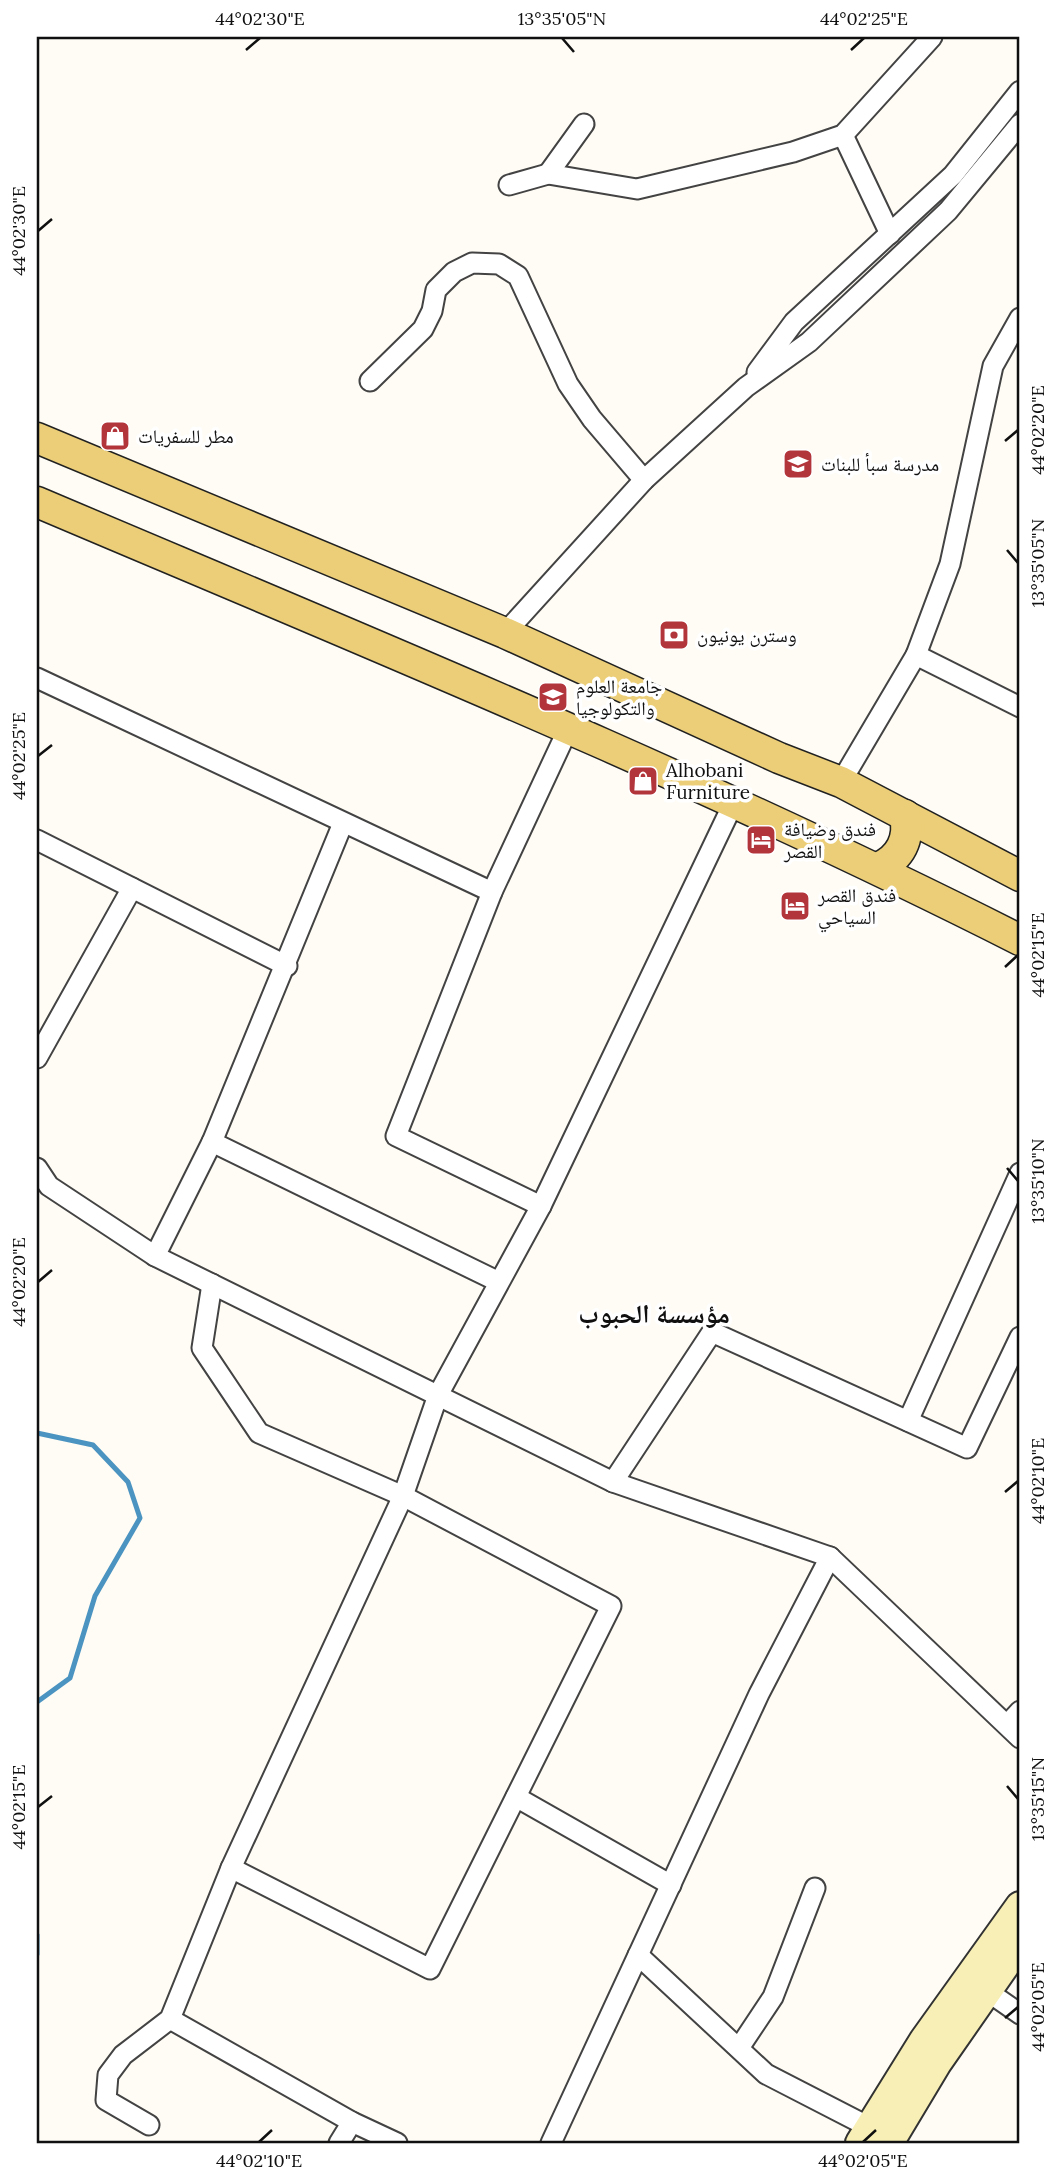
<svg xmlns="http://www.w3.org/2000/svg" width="1057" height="2180" font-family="Lora,'Noto Naskh Arabic',serif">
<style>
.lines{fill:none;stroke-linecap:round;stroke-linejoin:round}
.stream{stroke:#4b93c1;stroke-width:5}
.street-casing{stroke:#434343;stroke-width:23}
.secondary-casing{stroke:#323232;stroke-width:32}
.primary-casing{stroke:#212121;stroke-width:33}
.street{stroke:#fff;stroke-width:19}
.secondary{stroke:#f7efb6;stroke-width:28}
.primary{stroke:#ebce77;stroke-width:30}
.ticks{fill:none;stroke:#101010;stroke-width:2.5}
.labels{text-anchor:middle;stroke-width:7;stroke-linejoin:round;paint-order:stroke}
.poi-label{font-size:19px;fill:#101010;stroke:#fff;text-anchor:start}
.district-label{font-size:26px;font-weight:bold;fill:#101010;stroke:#fff}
.neatline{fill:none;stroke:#101010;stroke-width:2.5}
.ticks-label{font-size:18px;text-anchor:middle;fill:#101010}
</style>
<rect width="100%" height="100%" fill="#fefcf4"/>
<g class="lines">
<g class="stream">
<polyline points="37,1433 93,1445 128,1482 140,1518 95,1596 70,1678 37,1702"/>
<polyline points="37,1935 37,1954"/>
</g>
<g class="street-casing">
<g id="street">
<polyline points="843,135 890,234"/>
<polyline points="548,174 584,124"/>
<polyline points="509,185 548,174 637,189 793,152 843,135 932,37"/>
<polyline points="757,372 794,322 953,175 1020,91"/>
<polyline points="370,381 423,329 432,311 436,290 454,272 472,263 499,264 518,276 568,384 592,419 644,480"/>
<polyline points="505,633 644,480 746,387 809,342 948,211 1020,124"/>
<polyline points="916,655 1020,707"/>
<polyline points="37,678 492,892"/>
<polyline points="841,782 916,655 950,564 993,366 1020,318"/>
<polyline points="37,840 287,966"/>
<polyline points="37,1058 132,888"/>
<polyline points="212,1142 497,1281"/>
<polyline points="37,1168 49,1186 155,1256 613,1482 830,1557 1020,1738"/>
<polyline points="541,1206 396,1136 492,892 569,727"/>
<polyline points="155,1256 212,1142 343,823"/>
<polyline points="212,1284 202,1348 259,1433 403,1496 611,1606 430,1969 231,1868"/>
<polyline points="908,1421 1020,1173"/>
<polyline points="613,1482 712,1332 967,1448 1020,1337"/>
<polyline points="1008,1724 1020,1711"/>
<polyline points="516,1797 671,1885"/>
<polyline points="638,1955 766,2074 869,2127"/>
<polyline points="987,1991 1020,2014"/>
<polyline points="170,2019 352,2122 397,2143"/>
<polyline points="739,2048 773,1997 815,1888"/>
<polyline points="149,2125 106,2100 108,2075 123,2055 170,2019 231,1868 403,1496 438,1395 541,1206 734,802"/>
<polyline points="339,2143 352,2122"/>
<polyline points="551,2143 759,1694 830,1557"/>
</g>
</g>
<g class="secondary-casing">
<g id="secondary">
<polyline points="860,2143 924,2040 1020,1906"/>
<polyline points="889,2143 937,2063 1020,1944"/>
</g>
</g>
<g class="primary-casing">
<g id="primary">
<polyline points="37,438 505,633 779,758 841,782 1020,876"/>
<path d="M37 502C367 642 700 778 1020 940"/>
<path d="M878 868C901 858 910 839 905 815"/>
</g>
</g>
<use href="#street" class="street"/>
<use href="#secondary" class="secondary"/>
<use href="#primary" class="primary"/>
</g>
<path class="ticks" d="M562 38 574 52M246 50 260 38M851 50 864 38M38 231 52 219M1005 441 1018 430M1007 550 1018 563M38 756 52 745M1005 967 1018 955M1007 1168 1018 1181M38 1282 52 1270M1005 1492 1018 1481M1007 1786 1018 1799M38 1807 52 1796M1005 2018 1018 2007M259 2142 272 2130M863 2142 876 2130"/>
<defs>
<g id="shop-square" transform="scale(1.575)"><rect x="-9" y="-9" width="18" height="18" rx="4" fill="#b3353c" stroke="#fff"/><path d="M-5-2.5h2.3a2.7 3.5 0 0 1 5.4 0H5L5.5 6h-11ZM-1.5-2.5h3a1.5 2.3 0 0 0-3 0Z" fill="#fff"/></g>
<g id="school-square" transform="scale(1.575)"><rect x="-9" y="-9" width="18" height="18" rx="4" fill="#b3353c" stroke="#fff"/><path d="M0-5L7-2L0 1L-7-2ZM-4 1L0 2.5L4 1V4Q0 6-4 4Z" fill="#fff"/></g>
<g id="bank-square" transform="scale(1.575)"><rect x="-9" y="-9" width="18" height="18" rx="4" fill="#b3353c" stroke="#fff"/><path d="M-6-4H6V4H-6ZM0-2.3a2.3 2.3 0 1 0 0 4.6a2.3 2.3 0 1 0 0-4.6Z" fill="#fff"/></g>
<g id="university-square" transform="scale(1.575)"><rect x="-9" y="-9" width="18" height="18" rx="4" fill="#b3353c" stroke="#fff"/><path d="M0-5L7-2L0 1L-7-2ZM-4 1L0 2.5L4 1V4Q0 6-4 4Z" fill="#fff"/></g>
<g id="hotel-square" transform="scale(1.575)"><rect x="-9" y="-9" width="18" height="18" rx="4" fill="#b3353c" stroke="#fff"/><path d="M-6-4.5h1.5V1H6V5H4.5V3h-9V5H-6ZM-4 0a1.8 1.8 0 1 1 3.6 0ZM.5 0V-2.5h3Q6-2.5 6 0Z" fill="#fff"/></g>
</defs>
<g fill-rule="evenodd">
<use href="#shop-square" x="115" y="436"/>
<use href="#school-square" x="798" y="464"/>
<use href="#bank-square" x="674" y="635"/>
<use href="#university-square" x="553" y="697"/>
<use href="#shop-square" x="643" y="781"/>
<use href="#hotel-square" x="761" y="840"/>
<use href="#hotel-square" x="795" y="906"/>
</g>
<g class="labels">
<g class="poi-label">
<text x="138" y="443">مطر للسفريات</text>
<text x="821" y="471">مدرسة سبأ للبنات</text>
<text x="697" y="642">وسترن يونيون</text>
<text x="576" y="693">جامعة العلوم<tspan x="576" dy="22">والتكولوجيا</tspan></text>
<text x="666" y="777">Alhobani<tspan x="666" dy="22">Furniture</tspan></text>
<text x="784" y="836">فندق وضيافة<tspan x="784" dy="22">القصر</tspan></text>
<text x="818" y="902">فندق القصر<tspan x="818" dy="22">السياحي</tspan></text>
</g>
<g class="district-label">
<text x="654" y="1323">مؤسسة الحبوب</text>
</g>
</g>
<rect width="1057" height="2180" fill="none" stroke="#ffffff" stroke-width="77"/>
<rect x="38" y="38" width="980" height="2104" class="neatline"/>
<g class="ticks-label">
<text x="260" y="25">44°02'30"E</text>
<text x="562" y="25">13°35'05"N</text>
<text x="864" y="25">44°02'25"E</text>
<text transform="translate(19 231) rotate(-90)" y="6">44°02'30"E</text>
<text transform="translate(1038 430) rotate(-90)" y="6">44°02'20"E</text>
<text transform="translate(1038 563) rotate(-90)" y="6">13°35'05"N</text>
<text transform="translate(19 756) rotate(-90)" y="6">44°02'25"E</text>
<text transform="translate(1038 955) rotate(-90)" y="6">44°02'15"E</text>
<text transform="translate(1038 1181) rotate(-90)" y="6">13°35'10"N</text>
<text transform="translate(19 1282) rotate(-90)" y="6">44°02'20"E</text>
<text transform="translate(1038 1481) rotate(-90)" y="6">44°02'10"E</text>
<text transform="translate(1038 1799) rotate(-90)" y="6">13°35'15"N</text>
<text transform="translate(19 1807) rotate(-90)" y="6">44°02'15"E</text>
<text transform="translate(1038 2007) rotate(-90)" y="6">44°02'05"E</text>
<text x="259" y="2167">44°02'10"E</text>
<text x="863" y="2167">44°02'05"E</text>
</g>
</svg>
